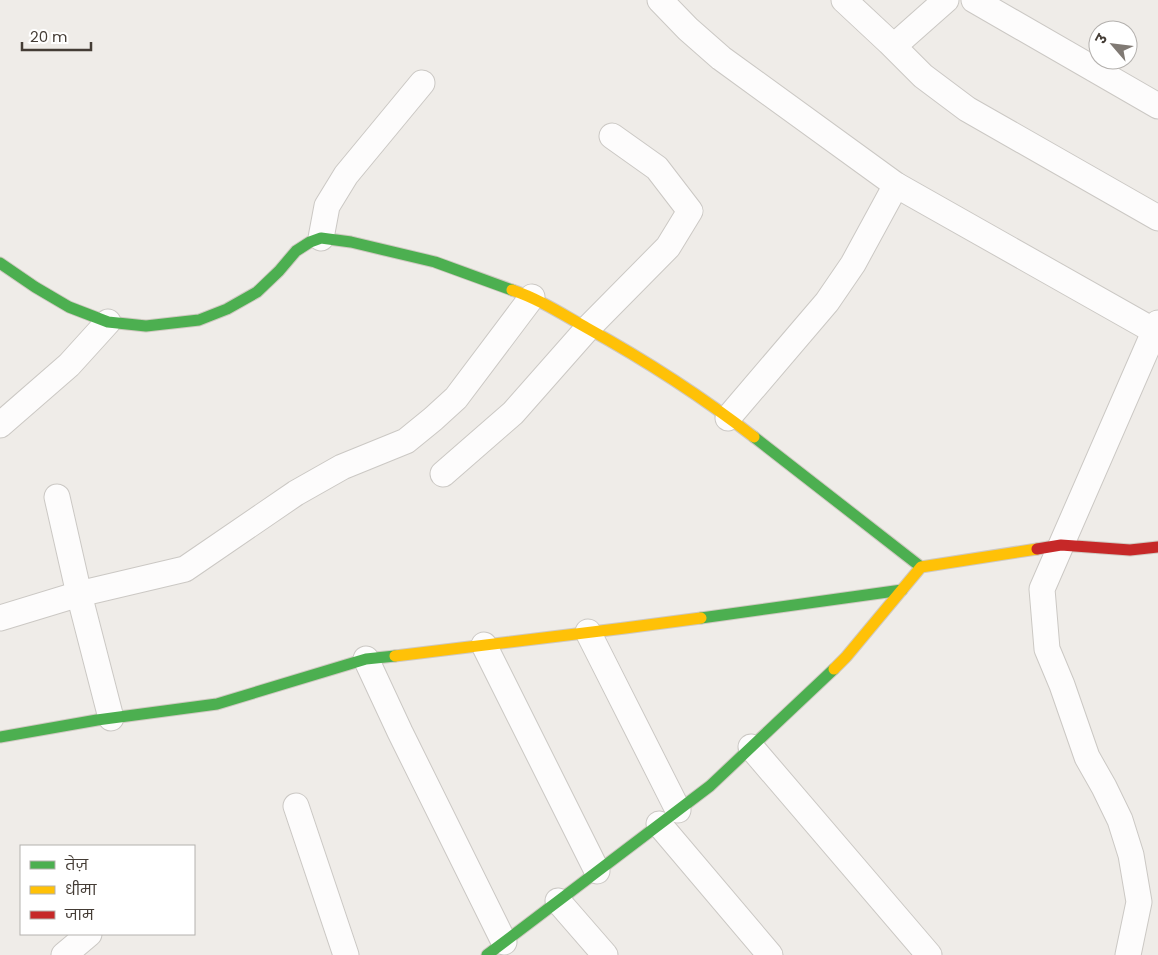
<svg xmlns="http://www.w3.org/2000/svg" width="1158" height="955" font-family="Poppins,'Noto Sans Devanagari',sans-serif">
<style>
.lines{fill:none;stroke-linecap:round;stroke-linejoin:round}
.street-casing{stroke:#cbc8c4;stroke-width:27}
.fast-casing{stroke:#cfc9c1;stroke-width:13}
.slow-casing{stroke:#cfc9c1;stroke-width:13}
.jam-casing{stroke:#cfc9c1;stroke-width:13}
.street{stroke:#fdfcfc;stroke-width:25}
.fast{stroke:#4caf50;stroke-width:11}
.slow{stroke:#ffc107;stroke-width:11}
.jam{stroke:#c62828;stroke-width:11}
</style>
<rect width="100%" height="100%" fill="#efece8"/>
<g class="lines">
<g class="street-casing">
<g id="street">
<polyline points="660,0 688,29 721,58 896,185 1158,333"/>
<polyline points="844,0 889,42 923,76 967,109 1158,218"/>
<polyline points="974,0 1158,106"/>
<polyline points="894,46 946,0"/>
<polyline points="321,238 327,206 346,175 422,83"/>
<polyline points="728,418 827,302 853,264 896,185"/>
<polyline points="0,425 69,365 108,322"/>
<polyline points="443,474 513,413 588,328 668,247 690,211 657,168 612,136"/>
<polyline points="57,497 79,594 111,718"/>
<polyline points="0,618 79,594 185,569 296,493 342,467 406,441 433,419 456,398 532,297"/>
<polyline points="588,632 678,810"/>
<polyline points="484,645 597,871"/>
<polyline points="366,659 400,732 504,942"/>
<polyline points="751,747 929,955"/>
<polyline points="296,806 346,955"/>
<polyline points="659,824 770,955"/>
<polyline points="558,901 605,955"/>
<polyline points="64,955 89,934"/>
<polyline points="1128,955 1139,902 1131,855 1120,820 1104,787 1087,757 1062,685 1047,649 1042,589 1158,323"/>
</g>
</g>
<g class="fast-casing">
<g id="fast">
<polyline points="0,263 35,287 69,307 108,322 146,326 199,320 227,309 257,292 279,271 296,251 310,242 321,238 351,242 435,262 512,290"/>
<polyline points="754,437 921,567"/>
<polyline points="701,618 902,590"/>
<polyline points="0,737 97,720 217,704 366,659 395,656"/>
<polyline points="487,955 710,786 834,669"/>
</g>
</g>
<g class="slow-casing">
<g id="slow">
<path d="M512 290C539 299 562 314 587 328 645 360 701 396 754 437"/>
<polyline points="395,656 625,628 701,618"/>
<polyline points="834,669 846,657 921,567 1037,549"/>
</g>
</g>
<g class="jam-casing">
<polyline id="jam" points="1037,549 1061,545 1130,550 1158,547"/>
</g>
<use href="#street" class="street"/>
<use href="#fast" class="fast"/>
<use href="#slow" class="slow"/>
<use href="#jam" class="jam"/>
</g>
<rect x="20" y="845" width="175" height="90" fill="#ffffff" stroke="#b4b1ae"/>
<rect x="30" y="861" width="25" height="8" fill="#4caf50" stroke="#b4b1ae"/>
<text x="65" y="870" font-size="15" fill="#443c35">तेज़</text>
<rect x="30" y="886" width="25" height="8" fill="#ffc107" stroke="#b4b1ae"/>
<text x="65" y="895" font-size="15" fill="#443c35">धीमा</text>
<rect x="30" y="911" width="25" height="8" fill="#c62828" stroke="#b4b1ae"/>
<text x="65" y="920" font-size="15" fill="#443c35">जाम</text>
<g transform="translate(1113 45) rotate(298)"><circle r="24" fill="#ffffff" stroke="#b4b1ae"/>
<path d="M0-4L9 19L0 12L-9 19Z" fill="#807a74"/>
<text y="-8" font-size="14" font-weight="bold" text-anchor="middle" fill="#443c35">उ</text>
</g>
<path d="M22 42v8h69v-8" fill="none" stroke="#443c35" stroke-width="2.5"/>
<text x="30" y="42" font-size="15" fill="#443c35" stroke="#ffffff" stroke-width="4" paint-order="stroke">20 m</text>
</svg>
